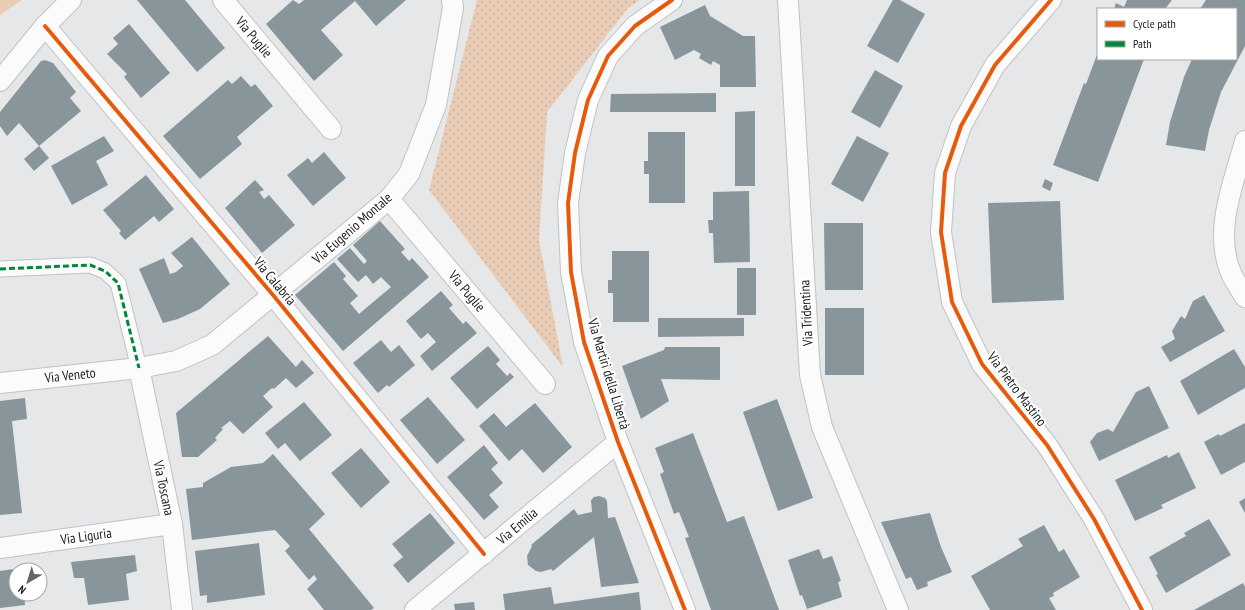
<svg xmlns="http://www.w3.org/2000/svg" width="1245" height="610" font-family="'PT Sans Narrow',sans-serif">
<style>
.grass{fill:url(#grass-dots)}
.park{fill:#e9ccb6}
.building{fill:#88969c}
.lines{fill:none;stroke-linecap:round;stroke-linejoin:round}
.pedestrian-casing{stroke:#c0c2c3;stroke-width:17}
.minor-casing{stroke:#c0c2c3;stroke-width:22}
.pedestrian{stroke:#fbfbfc;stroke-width:15}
.minor{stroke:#fbfbfc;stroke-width:20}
.quiet{stroke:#00873e;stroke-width:3;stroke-dasharray:6 3;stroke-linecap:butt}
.cycleway-casing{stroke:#fff;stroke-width:6}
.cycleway{stroke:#e8590c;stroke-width:4}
.labels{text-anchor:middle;stroke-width:4;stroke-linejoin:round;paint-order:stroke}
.street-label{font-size:14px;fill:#1c1e1e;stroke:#fff}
</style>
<defs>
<pattern id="grass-dots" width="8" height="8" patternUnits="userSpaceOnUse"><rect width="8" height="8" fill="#e9ccb6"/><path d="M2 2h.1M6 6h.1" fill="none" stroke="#c7af9c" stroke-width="1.8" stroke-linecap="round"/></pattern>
</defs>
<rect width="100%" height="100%" fill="#e5e7e9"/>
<polygon class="grass" points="477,0 640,0 629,7 547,112 539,240 563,367 429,190"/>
<polygon class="park" points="0,0 22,0 0,15"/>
<g class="building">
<polygon points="137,0 185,0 225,48 197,72"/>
<polygon points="293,0 299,4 304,0 406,0 376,26 355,1 321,30 343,55 314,81 266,24"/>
<polygon points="893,0 900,0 925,14 898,63 867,46"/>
<polygon points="1127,0 1172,0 1165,9 1114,9 1116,3 1124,7"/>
<polygon points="1206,0 1245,0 1245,46 1221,92 1209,130 1205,151 1166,145 1170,122 1184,77 1192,59 1236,59 1236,9 1200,9"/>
<polygon points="705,5 710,16 743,36 755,36 756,87 720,87 720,65 713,61 711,65 699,58 701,54 694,50 675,60 660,27"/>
<polygon points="129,24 170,73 141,98 124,77 127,74 107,54 118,44 113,38"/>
<polygon points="1098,52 1098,59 1144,59 1098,182 1053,165 1084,83 1086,84"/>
<polygon points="45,60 53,63 76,92 70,98 81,111 39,146 19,123 7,136 0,126 0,112 41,61"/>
<polygon points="875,70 903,86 880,128 851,112"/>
<polygon points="241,76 251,87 255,84 273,106 237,137 242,144 200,179 163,136 228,80 232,84"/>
<polygon points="716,93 716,112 610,112 611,94"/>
<polygon points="755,111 755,186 735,186 735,112"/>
<polygon points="648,132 685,132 685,203 649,203 649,174 644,174 644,161 648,161"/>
<polygon points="104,136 114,151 96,161 108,185 72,205 51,166"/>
<polygon points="857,136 889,153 863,202 831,184"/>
<polygon points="39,146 49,158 34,171 24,159"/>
<polygon points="324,152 346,178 313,206 287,175 308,158 312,163"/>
<polygon points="146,175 174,209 159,222 154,216 125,240 119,233 121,231 103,210"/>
<polygon points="1045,179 1053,183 1050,191 1042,187"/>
<polygon points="255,180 264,190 259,192 264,199 269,195 295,225 262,253 225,208"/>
<polygon points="749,191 750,262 714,263 713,233 709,233 708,220 713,220 713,192"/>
<polygon points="1060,201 1064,300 992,303 988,203"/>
<polygon points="380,221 405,249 401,252 409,261 412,258 429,277 343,351 295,295 334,262 346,276 343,279 358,296 350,303 359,314 391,287 381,277 373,284 366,275 358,282 337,259 350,248 364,264 367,261 353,245"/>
<polygon points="824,223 863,223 863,290 825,290"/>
<polygon points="192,237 230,284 200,309 178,319 163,323 139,269 164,258 170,274 176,272 183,266 171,253"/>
<polygon points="612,251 649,251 649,322 613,322 613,293 608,293 608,280 612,280"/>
<rect x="737" y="268" width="19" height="47"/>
<polygon points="441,291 453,305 449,308 463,324 466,321 477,333 432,371 420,356 436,342 428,333 421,339 406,321"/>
<polygon points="1204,295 1225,331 1170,362 1161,347 1175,339 1172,331 1181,316 1185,319 1193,301"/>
<rect x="825" y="308" width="39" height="67"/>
<polygon points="658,318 744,318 744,336 658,337"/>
<polygon points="268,336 296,367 302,360 314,373 296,388 286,378 274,389 272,388 263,396 273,407 243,434 230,421 221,428 223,429 215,438 217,440 198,457 182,457 176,413"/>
<polygon points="381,340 391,352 399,345 415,365 389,387 387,385 378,393 353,363"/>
<polygon points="488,346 500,360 496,364 507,376 510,373 514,377 477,409 450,378"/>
<polygon points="665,347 720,347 720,380 661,379 669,401 641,419 622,366 664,350"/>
<polygon points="1234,349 1245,367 1245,388 1198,415 1180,381"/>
<polygon points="1149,386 1169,428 1099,461 1090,442 1097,433 1108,429 1113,432 1136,392"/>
<polygon points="428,397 465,440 437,464 400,420"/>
<polygon points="25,398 27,419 12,421 22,513 0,515 0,401"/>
<polygon points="777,399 813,498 778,511 743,412"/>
<polygon points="304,402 332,435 300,461 285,443 278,449 265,433"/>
<polygon points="535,403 572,447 543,473 522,449 509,461 479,426 494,413 506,427"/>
<polygon points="1245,423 1245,462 1221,475 1204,442 1219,434 1220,436"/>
<polygon points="693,433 727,522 744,516 779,610 711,610 685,538 689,537 679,512 674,514 660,474 664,472 655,448"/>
<polygon points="484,445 498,463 491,469 503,483 489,495 499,507 484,520 447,477"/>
<polygon points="361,448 390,482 361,508 331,473"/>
<polygon points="1179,452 1196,488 1161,505 1163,508 1135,521 1115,480 1167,455 1168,458"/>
<polygon points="273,454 325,514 309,529 374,608 371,610 324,610 307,589 317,579 314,575 309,580 285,551 290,546 275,530 192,540 186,489 203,487 203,483 231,467 263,463"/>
<polygon points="599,496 605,498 607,501 608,518 615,517 639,583 601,587 594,537 553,571 551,569 541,572 536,571 528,565 527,556 532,546 531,545 574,509 578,515 592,512 591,500 594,497"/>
<polygon points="1245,498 1245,513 1239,502"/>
<polygon points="430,513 455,543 408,583 393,565 403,557 392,544"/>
<polygon points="930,513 941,547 952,572 927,582 928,586 917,590 911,577 906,579 881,522"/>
<polygon points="1209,519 1231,555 1166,593 1156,575 1158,574 1149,557 1186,536 1184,533"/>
<polygon points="1044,525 1059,552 1064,549 1080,577 1053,593 1054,596 1049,598 1056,610 990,610 971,576 1023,546 1018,539"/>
<polygon points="259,543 265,595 207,603 207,595 200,596 195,551"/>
<polygon points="819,549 823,559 832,556 841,581 838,582 842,597 807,609 802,595 800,596 788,560"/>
<polygon points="135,555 137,571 126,574 129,600 88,605 84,578 74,578 71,562"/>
<polygon points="21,568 21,570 16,570 16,594 24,594 25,605 0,608 0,571"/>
<polygon points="1243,583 1245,587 1245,610 1194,610"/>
<polygon points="551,587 554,604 639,592 641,610 505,610 503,594"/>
<polygon points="474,602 475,610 455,610 454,604"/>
</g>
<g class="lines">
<g class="pedestrian-casing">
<polyline id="pedestrian" points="0,269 90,265 105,271 118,283 139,368"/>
</g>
<g class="minor-casing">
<g id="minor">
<polyline points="223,0 331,129"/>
<polyline points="672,0 635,26 608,56 588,100 575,153 568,203 571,272 584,342 618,442 685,610"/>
<polyline points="788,0 810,375 822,427 898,610"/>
<polyline points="1051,0 995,65 961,126 945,173 941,232 952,302 982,364 1047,445 1094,519 1142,610"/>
<polyline points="45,26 273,295 484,554"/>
<polyline points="0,81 45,26 71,0"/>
<path d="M1245 141C1234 182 1213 231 1231 273 1235 282 1241 290 1245 297"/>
<polyline points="389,199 545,384"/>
<polyline points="139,368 172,524 182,610"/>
<polyline points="0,383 139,368 176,361 212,345 389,199 409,174 436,105 453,8 452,0"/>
<polyline points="0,548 172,524"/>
<polyline points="415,610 618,442"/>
</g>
</g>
<use href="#pedestrian" class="pedestrian"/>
<use href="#minor" class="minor"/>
<polyline class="quiet" points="0,269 90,265 105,271 118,283 139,368"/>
<g class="cycleway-casing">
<g id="cycleway">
<polyline points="672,0 635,26 608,56 588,100 575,153 568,203 571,272 584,342 618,442 685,610"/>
<polyline points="1051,0 995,65 961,126 945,173 941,232 952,302 982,364 1047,445 1094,519 1142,610"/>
<polyline points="45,26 273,295 484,554"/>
</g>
</g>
<use href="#cycleway" class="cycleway"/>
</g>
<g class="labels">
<g class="street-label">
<text transform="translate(254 37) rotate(50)" y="5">Via Puglie</text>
<text transform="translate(352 228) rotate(-41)" y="5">Via Eugenio Montale</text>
<text transform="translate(275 281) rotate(50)" y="5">Via Calabria</text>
<text transform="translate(467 291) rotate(50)" y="5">Via Puglie</text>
<text transform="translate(806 313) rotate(-93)" y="5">Via Tridentina</text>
<text transform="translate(609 374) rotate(73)" y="5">Via Martiri della Libertà</text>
<text transform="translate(70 375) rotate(-6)" y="5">Via Veneto</text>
<text transform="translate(1017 389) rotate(53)" y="5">Via Pietro Mastino</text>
<text transform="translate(164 488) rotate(78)" y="5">Via Toscana</text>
<text transform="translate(517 526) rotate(-40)" y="5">Via Emilia</text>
<text transform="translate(86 536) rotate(-8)" y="5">Via Liguria</text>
</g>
</g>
<rect x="1097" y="8" width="140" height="52" fill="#ffffff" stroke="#a4a5a5"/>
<rect x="1105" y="21" width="20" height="6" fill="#e8590c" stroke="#a4a5a5"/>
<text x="1133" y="28" font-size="12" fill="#1c1e1e">Cycle path</text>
<rect x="1105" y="41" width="20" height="6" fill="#00873e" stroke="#a4a5a5"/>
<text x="1133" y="48" font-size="12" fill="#1c1e1e">Path</text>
<g transform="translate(28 582) rotate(218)"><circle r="19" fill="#ffffff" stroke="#a4a5a5"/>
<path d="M0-3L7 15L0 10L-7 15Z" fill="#626465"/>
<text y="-6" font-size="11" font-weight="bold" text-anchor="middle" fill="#1c1e1e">N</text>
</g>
</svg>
